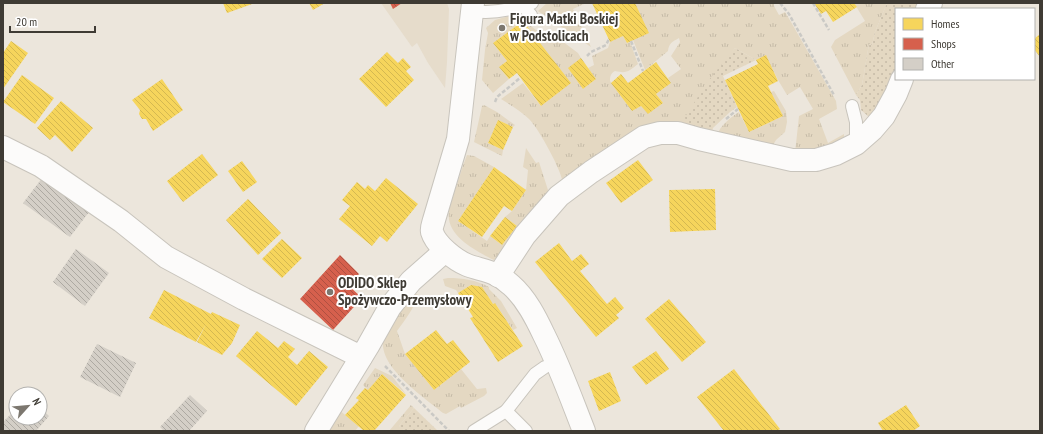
<svg xmlns="http://www.w3.org/2000/svg" width="1043" height="434" font-family="'PT Sans Narrow',sans-serif">
<style>
.built{fill:#e6dccb}
.grass{fill:url(#grass-tufts)}
.garden{fill:url(#garden-dots)}
.homes{fill:url(#homes-back-hatch)}
.shops{fill:url(#shops-back-hatch)}
.building{fill:url(#building-back-hatch)}
.lines{fill:none;stroke-linecap:round;stroke-linejoin:round}
.service-casing{stroke:#c8c4bc;stroke-width:14}
.minor-casing{stroke:#c8c4bc;stroke-width:24}
.tertiary-casing{stroke:#c8c4bc;stroke-width:24}
.path{stroke:#cac9c5;stroke-width:2.5;stroke-dasharray:4 2;stroke-linecap:butt}
.service{stroke:#fcfbfa;stroke-width:12}
.minor{stroke:#fcfbfa;stroke-width:22}
.tertiary{stroke:#fcfbfa;stroke-width:22}
.poi-dot{fill:#7c776f;stroke:#fff;stroke-width:1.5}
.labels{text-anchor:middle;stroke-width:4;stroke-linejoin:round;paint-order:stroke}
.poi-label{font-size:15px;font-weight:bold;fill:#3f3b34;stroke:#fff;text-anchor:start}
</style>
<defs>
<pattern id="grass-tufts" width="24" height="20" patternUnits="userSpaceOnUse"><rect width="24" height="20" fill="#e4d8c2"/><path d="M3 7l-1-3M5 7V3M7 7l1-3M15 17l-1-3M17 17v-4M19 17l1-3" fill="none" stroke="#c5baa7"/></pattern>
<pattern id="garden-dots" width="8" height="8" patternUnits="userSpaceOnUse"><rect width="8" height="8" fill="#e4d8c2"/><path d="M2 2h.1M6 6h.1" fill="none" stroke="#c5baa7" stroke-width="1.8" stroke-linecap="round"/></pattern>
<pattern id="homes-back-hatch" width="6" height="6" patternUnits="userSpaceOnUse"><rect width="6" height="6" fill="#f6d55c"/><path d="M-1 5l2 2M0 0l6 6M5-1l2 2" fill="none" stroke="#d4b851"/></pattern>
<pattern id="shops-back-hatch" width="6" height="6" patternUnits="userSpaceOnUse"><rect width="6" height="6" fill="#d6604d"/><path d="M-1 5l2 2M0 0l6 6M5-1l2 2" fill="none" stroke="#af5041"/></pattern>
<pattern id="building-back-hatch" width="6" height="6" patternUnits="userSpaceOnUse"><rect width="6" height="6" fill="#d4cfc7"/><path d="M-1 5l2 2M0 0l6 6M5-1l2 2" fill="none" stroke="#ada9a2"/></pattern>
</defs>
<rect width="100%" height="100%" fill="#ece6dc"/>
<polygon class="built" points="381,3 447,3 449,9 447,62 445,88 428,63 417,43 412,47"/>
<g class="grass">
<polygon points="547,3 586,3 573,9 591,47 538,11"/>
<path d="M635 3H774V6L779 15 785 12 791 22 836 101 837 109 819 119 828 143 844 134V141L830 148 795 153 799 116 813 109 800 87 787 95 778 80 766 56 756 60 735 48 684 127 563 184C562 171 539 129 529 119 521 111 510 105 501 99L523 83 541 106 570 83 523 21 493 43 507 61 499 67 509 79 493 93 482 80 485 50 488 33 486 28 495 20 513 15 518 16 536 30 552 35 562 41 578 53 581 58 583 89 596 79 588 68 594 65 592 56 608 48 610 42 623 36 627 43 630 42 638 64C629 71 627 74 615 71 611 73 610 76 610 81L632 111 641 106 648 114 663 103 656 94 671 83 668 78 681 69 671 56 680 42 679 38C672 42 669 43 668 51L645 70 633 40Z"/>
<polygon points="854,3 887,3 875,32 872,45 869,44 862,85 856,95 831,47 835,40 865,21"/>
<path d="M774 91 786 111 787 122 785 132 776 140 770 150 717 135C720 126 731 117 739 112L749 132 783 116 771 92Z"/>
<polygon points="484,105 497,112 515,125 513,127 498,120 488,143 503,150 502,156 474,142 482,106"/>
<path d="M526 148 536 163 539 162 548 190 545 201 524 224 494 260C476 251 445 236 449 211 450 204 453 197 455 190 459 179 462 167 467 155L474 156 494 167 458 221 487 241 490 236 502 245 517 226 505 217 512 211 526 190 528 170 523 167Z"/>
<path d="M448 278C463 278 476 280 489 287V289L501 301 517 328 513 330 495 303 493 304 471 285 458 293 456 290 445 286 443 279Z"/>
<path d="M413 293 419 295C413 309 406 319 397 331L405 354 434 390 461 369 477 389 486 388 487 393 484 396 461 408 460 406 446 414 443 413C424 397 375 365 384 337 389 321 403 306 413 293Z"/>
<polygon points="375,368 392,376 406,394 382,374 368,390 363,385"/>
<polygon points="411,405 414,408 399,426 404,429 402,431 389,431"/>
<polygon points="339,410 359,426 355,431 325,431"/>
</g>
<g class="garden">
<polygon points="887,3 921,3 917,9 896,9 896,72 874,114 869,117 861,110 860,100 856,95 862,85 869,44 872,45 875,32"/>
<polygon points="735,48 756,60 723,76 737,107 730,112 713,128 712,132 686,126 685,117 708,81"/>
<polygon points="414,408 438,431 405,431 399,426"/>
</g>
<g class="homes">
<polygon points="223,3 255,3 227,13"/>
<polygon points="309,3 325,3 313,10"/>
<polygon points="592,3 635,3 649,33 627,43 623,36 610,42"/>
<polygon points="814,3 854,3 857,7 833,22 826,11 821,14"/>
<polygon points="523,21 571,83 541,106 517,73 509,79 499,67 507,61 493,43"/>
<polygon points="1040,34 1040,57 1034,49 1034,39"/>
<polygon points="11,41 28,53 3,89 3,53"/>
<polygon points="387,52 398,63 403,58 411,67 406,71 414,80 386,107 359,79"/>
<polygon points="766,55 778,81 768,86 783,116 749,132 725,80 758,64 756,60"/>
<polygon points="581,58 596,79 583,89 568,68"/>
<polygon points="656,62 671,83 656,94 663,103 648,114 641,106 632,111 611,83 621,74 628,83"/>
<polygon points="22,75 54,98 35,124 3,102"/>
<polygon points="162,79 183,110 153,131 146,119 142,119 139,114 140,110 132,100"/>
<polygon points="61,101 93,128 72,152 55,135 50,140 37,128"/>
<polygon points="498,120 513,127 503,150 488,143"/>
<polygon points="202,154 218,175 183,202 167,181"/>
<polygon points="638,160 653,180 621,203 606,183"/>
<polygon points="242,161 257,182 243,192 228,171"/>
<polygon points="494,167 526,190 512,211 504,206 482,237 458,221"/>
<polygon points="386,178 418,204 387,242 380,236 372,246 339,219 350,206 342,200 357,182 365,189 368,185 375,191"/>
<polygon points="715,189 716,230 670,232 669,190"/>
<polygon points="248,199 281,233 258,255 226,220"/>
<polygon points="505,217 517,226 502,245 490,236"/>
<polygon points="282,239 302,258 282,278 262,259"/>
<polygon points="559,243 572,261 581,254 589,264 580,271 607,304 615,297 624,308 616,315 619,318 596,337 535,262"/>
<polygon points="471,285 482,287 493,304 495,303 523,346 498,362 470,318 473,317 458,293"/>
<polygon points="164,290 211,314 212,312 240,325 232,343 222,355 197,342 206,324 196,342 149,318"/>
<polygon points="669,299 706,342 682,362 645,319"/>
<polygon points="436,330 447,344 453,340 470,362 434,390 405,354"/>
<polygon points="257,331 278,348 284,341 295,349 288,357 297,365 309,351 328,367 296,406 236,356"/>
<polygon points="656,351 669,369 646,385 632,367"/>
<polygon points="734,369 780,429 777,431 724,431 697,397"/>
<polygon points="610,372 621,401 599,411 588,381"/>
<polygon points="382,374 406,395 374,431 364,431 345,415 359,400 356,398 365,388 368,390"/>
<polygon points="906,405 920,426 913,431 883,431 878,423"/>
</g>
<g class="shops">
<polygon points="390,3 402,3 393,9"/>
<polygon points="340,255 359,274 348,285 362,298 333,330 300,299"/>
</g>
<g class="building">
<polygon points="43,177 89,212 70,237 23,203"/>
<polygon points="76,249 109,273 85,306 53,282"/>
<polygon points="97,344 136,363 120,397 80,377"/>
<polygon points="190,395 207,411 189,431 164,431 160,427"/>
<polygon points="40,407 49,416 36,431 3,431 3,422 16,409 16,418 40,418"/>
</g>
<g class="lines">
<g class="service-casing">
<g id="service">
<polyline points="523,6 531,15"/>
<path d="M473 11C493 14 512 10 532 3"/>
<polyline points="852,106 856,122 856,144"/>
<polyline points="506,411 526,431"/>
<polyline points="474,431 506,411 535,374 545,367 558,362"/>
</g>
</g>
<g class="minor-casing">
<g id="minor">
<polyline points="927,9 931,3"/>
<polyline points="3,147 41,166 121,221 166,257 244,299 361,357"/>
<polyline points="498,276 525,235 559,196 591,172 644,137 660,133 678,133 699,139 792,160 816,160 836,154 856,144 872,130 884,116 896,94 902,79"/>
<polyline points="316,431 368,346 390,307 411,281 445,251"/>
</g>
</g>
<g class="tertiary-casing">
<path id="tertiary" d="M473 3 458 139 434 220C433 224 431 228 432 232 436 245 455 260 467 265 477 269 489 270 499 276 503 278 507 282 511 285 526 298 536 318 544 335 560 367 571 398 584 431"/>
</g>
<g class="path">
<polyline points="780,3 789,14 834,95"/>
<polyline points="813,3 829,30"/>
<polyline points="631,41 643,71"/>
<polyline points="587,56 591,52 606,45 609,39"/>
<polyline points="495,102 497,97 520,78"/>
<polyline points="726,119 738,109"/>
<polyline points="385,366 449,431"/>
</g>
<use href="#service" class="service"/>
<use href="#minor" class="minor"/>
<use href="#tertiary" class="tertiary"/>
</g>
<g class="poi-dot">
<circle cx="502" cy="28" r="4"/>
<circle cx="330" cy="292" r="4"/>
</g>
<g class="labels">
<g class="poi-label">
<text x="510" y="24">Figura Matki Boskiej<tspan x="510" dy="17">w Podstolicach</tspan></text>
<text x="338" y="288">ODIDO Sklep<tspan x="338" dy="17">Spożywczo-Przemysłowy</tspan></text>
</g>
</g>
<rect width="1043" height="434" fill="none" stroke="#3f3b34" stroke-width="8"/>
<rect x="895" y="8" width="140" height="72" fill="#ffffff" stroke="#b2b1ae"/>
<rect x="903" y="18" width="20" height="12" fill="#f6d55c" stroke="#b2b1ae"/>
<text x="931" y="28" font-size="12" fill="#3f3b34">Homes</text>
<rect x="903" y="38" width="20" height="12" fill="#d6604d" stroke="#b2b1ae"/>
<text x="931" y="48" font-size="12" fill="#3f3b34">Shops</text>
<rect x="903" y="58" width="20" height="12" fill="#d4cfc7" stroke="#b2b1ae"/>
<text x="931" y="68" font-size="12" fill="#3f3b34">Other</text>
<g transform="translate(28 406) rotate(63)"><circle r="19" fill="#ffffff" stroke="#b2b1ae"/>
<path d="M0-3L7 15L0 10L-7 15Z" fill="#7c776f"/>
<text y="-6" font-size="11" font-weight="bold" text-anchor="middle" fill="#3f3b34">N</text>
</g>
<path d="M10 26v6h85v-6" fill="none" stroke="#3f3b34" stroke-width="2"/>
<text x="16" y="26" font-size="12" fill="#3f3b34" stroke="#ffffff" stroke-width="3" paint-order="stroke">20 m</text>
</svg>
